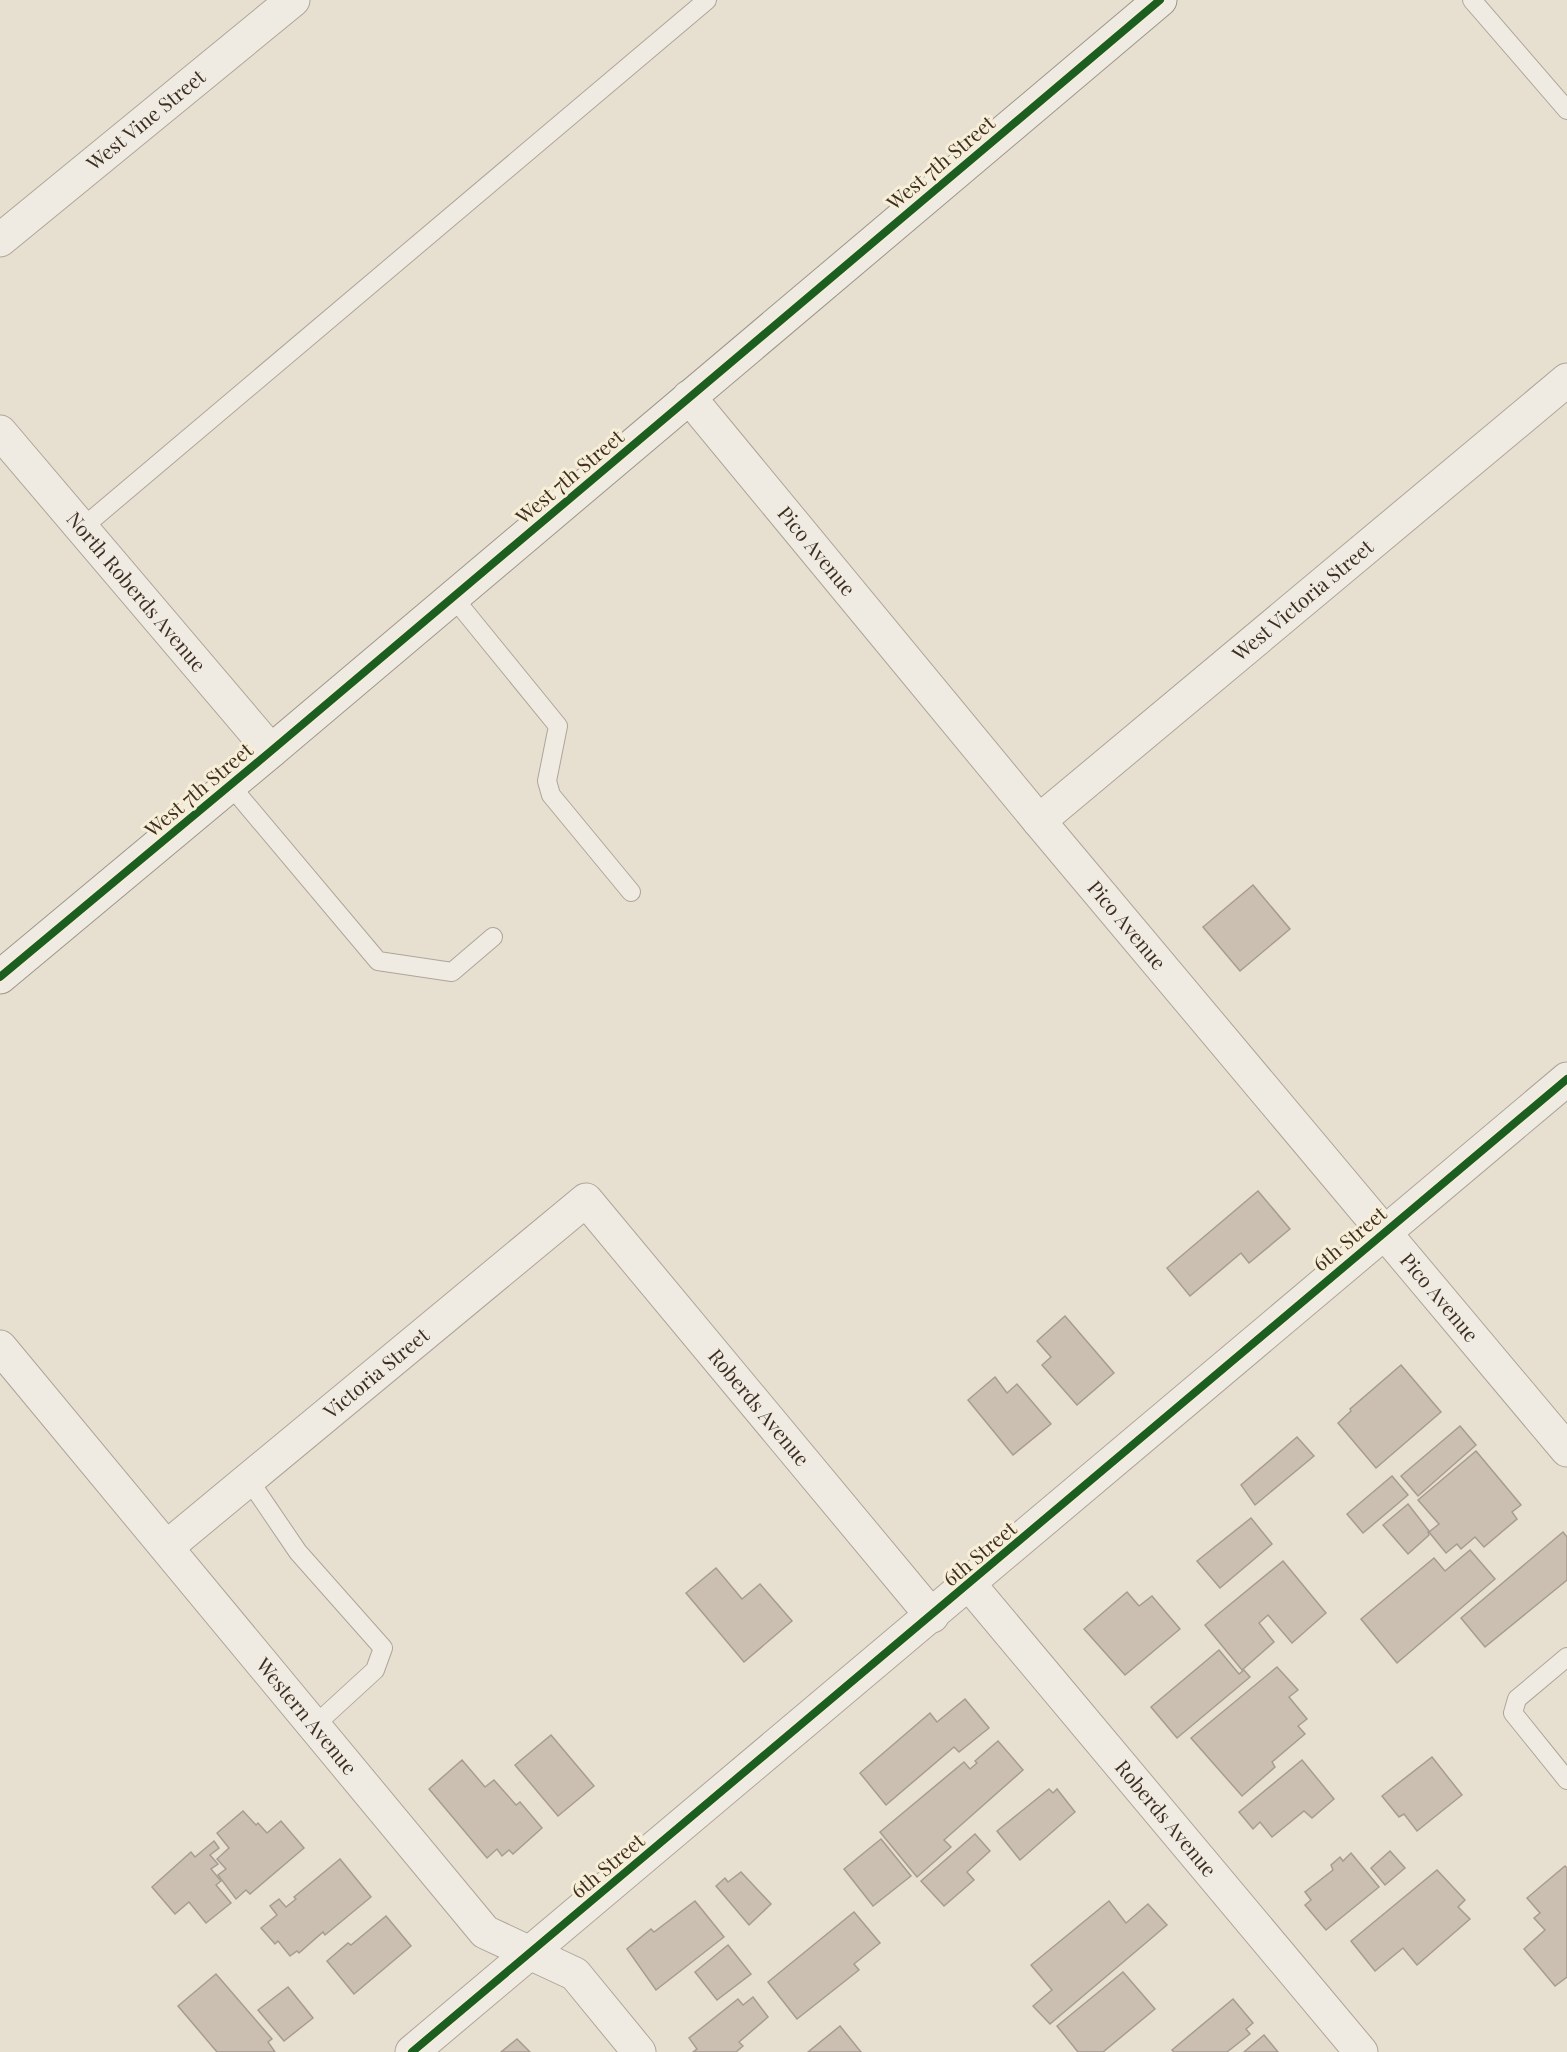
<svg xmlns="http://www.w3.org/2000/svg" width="1567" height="2052" font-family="'Playfair Display',serif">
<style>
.building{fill:#cbbfb2;stroke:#a89c90;stroke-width:1.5}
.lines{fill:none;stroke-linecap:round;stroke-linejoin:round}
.lane-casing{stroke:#ada599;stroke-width:20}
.street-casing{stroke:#ada599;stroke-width:35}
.secondary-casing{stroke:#9c958a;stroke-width:35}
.lane{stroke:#efebe3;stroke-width:18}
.street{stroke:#efebe3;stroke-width:33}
.secondary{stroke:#efebe3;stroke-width:33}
.cycleway-casing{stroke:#f7eed8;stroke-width:11}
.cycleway{stroke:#1b5e20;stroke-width:8}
.labels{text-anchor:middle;stroke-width:6;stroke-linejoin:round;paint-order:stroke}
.street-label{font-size:20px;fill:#3d2e20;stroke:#f7eed8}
</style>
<rect width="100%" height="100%" fill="#e7e0d1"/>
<g class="building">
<polygon points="1253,885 1290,929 1240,971 1203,927"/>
<polygon points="1258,1191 1290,1229 1249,1263 1241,1253 1190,1296 1167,1268"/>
<polygon points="1065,1316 1114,1373 1077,1405 1042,1365 1051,1357 1037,1341"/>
<polygon points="1401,1365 1441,1412 1376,1468 1338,1423 1351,1411 1350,1409"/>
<polygon points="995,1377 1007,1393 1017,1384 1051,1424 1013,1455 968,1400"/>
<polygon points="1460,1426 1476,1445 1418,1496 1401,1476"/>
<polygon points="1297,1437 1314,1456 1255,1505 1241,1485"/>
<polygon points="1476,1451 1521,1505 1512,1512 1517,1519 1484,1547 1475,1537 1461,1549 1457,1544 1446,1553 1429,1532 1439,1524 1418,1500"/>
<polygon points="1392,1476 1408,1495 1363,1533 1347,1514"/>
<polygon points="1408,1504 1429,1531 1428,1532 1429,1535 1408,1554 1383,1525"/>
<polygon points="1251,1518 1272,1544 1220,1588 1197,1561"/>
<polygon points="1563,1532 1567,1537 1567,1580 1485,1647 1461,1618"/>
<polygon points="1470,1550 1495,1579 1397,1663 1361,1619 1434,1558 1445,1571"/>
<polygon points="1283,1561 1326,1613 1292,1643 1268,1615 1259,1623 1274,1642 1242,1670 1205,1625"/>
<polygon points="716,1568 742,1599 760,1584 792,1621 744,1662 686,1593"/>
<polygon points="1127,1592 1139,1606 1152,1596 1180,1629 1125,1675 1084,1629"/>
<polygon points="1219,1650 1239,1674 1244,1670 1250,1677 1177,1738 1151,1707"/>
<polygon points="1277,1667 1298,1690 1289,1697 1307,1719 1298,1726 1305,1734 1272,1762 1275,1767 1242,1796 1191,1738"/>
<polygon points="965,1699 989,1728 959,1752 954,1747 886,1805 860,1773 930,1713 937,1722"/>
<polygon points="551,1735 594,1786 558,1816 515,1765"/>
<polygon points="998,1741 1023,1770 944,1840 951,1847 917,1877 880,1832 964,1762 970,1769 977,1763 975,1761"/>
<polygon points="1432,1757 1462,1795 1417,1831 1404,1814 1399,1817 1382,1796"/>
<polygon points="462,1760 485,1787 494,1780 516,1805 520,1802 542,1828 513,1854 509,1850 502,1856 497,1849 487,1858 429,1789"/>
<polygon points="1302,1760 1334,1799 1312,1818 1304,1811 1272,1837 1260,1822 1253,1829 1239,1812"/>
<polygon points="1049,1789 1053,1793 1057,1789 1075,1812 1020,1860 997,1831"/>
<polygon points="243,1811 256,1825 258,1823 267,1833 281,1821 304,1848 250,1894 246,1890 236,1899 218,1875 226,1869 217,1859 229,1848 217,1833"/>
<polygon points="975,1834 990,1851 967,1872 974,1880 944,1906 921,1881"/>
<polygon points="881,1839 911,1876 873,1906 844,1869"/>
<polygon points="214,1841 219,1848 210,1855 218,1864 211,1869 221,1881 216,1885 231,1903 206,1923 189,1902 175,1914 152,1887 191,1852 195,1857"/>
<polygon points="1390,1851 1405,1868 1385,1885 1371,1868"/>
<polygon points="1351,1853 1379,1887 1326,1930 1305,1905 1311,1900 1305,1892 1333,1870 1331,1865 1340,1857 1343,1861"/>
<polygon points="340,1859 371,1897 325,1935 323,1932 299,1953 297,1951 290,1956 278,1941 275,1944 261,1928 277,1915 270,1906 279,1899 286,1907 296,1899 294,1897"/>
<polygon points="1565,1866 1567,1868 1567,1977 1555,1986 1524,1949 1545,1930 1534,1918 1540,1913 1527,1898"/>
<polygon points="1437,1870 1465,1900 1458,1907 1470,1919 1417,1965 1403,1948 1375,1971 1351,1941"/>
<polygon points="741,1872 771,1904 749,1925 716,1886 725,1878 728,1882"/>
<polygon points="695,1901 724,1937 656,1990 627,1949 651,1929 654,1932"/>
<polygon points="1109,1901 1126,1923 1148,1904 1167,1925 1050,2024 1033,2006 1052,1990 1031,1965"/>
<polygon points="854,1912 880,1943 854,1964 859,1970 797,2019 768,1982"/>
<polygon points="386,1916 411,1946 354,1994 327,1961 348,1943 351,1945"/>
<polygon points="728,1945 751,1974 717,2000 695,1972"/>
<polygon points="1123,1972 1155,2009 1103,2052 1078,2052 1057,2026"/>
<polygon points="216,1974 272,2039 268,2042 275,2052 217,2052 178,2006"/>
<polygon points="288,1987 313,2018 284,2041 258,2010"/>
<polygon points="753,1997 768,2017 739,2042 743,2046 736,2052 693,2052 697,2049 689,2038 738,1999 743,2005"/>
<polygon points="1233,1999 1253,2023 1246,2029 1250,2034 1227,2052 1174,2052 1172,2050"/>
<polygon points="840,2026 861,2052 808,2052"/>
<polygon points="1264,2035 1278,2052 1244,2052"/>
<polygon points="517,2039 530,2052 501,2052"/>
</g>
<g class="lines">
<g class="lane-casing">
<g id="lane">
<polyline points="1472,0 1567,110"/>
<polyline points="82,528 707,0"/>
<polyline points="453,597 558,726 547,781 551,795 631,892"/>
<polyline points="230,785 378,961 452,972 493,937"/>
<polyline points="249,1480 298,1552 383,1648 375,1670 315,1725"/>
<polyline points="1567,1657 1517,1699 1513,1713 1567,1780"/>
</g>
</g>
<g class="street-casing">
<g id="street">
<path id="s1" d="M0 240 293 0"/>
<path id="s2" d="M689 397 1039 821 1567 1450"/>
<path id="s3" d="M0 432 271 751"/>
<path id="s4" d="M1039 821 1567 380"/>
<path id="s5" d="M0 1347 485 1932 575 1974 639 2052"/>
<path id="s6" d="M167 1547 586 1200 932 1616"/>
<path id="s7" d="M969 1584 1361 2052"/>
<polyline points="412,2052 1567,1079"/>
</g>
</g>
<g class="secondary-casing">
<polyline id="secondary" points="0,977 271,751 1160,0"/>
</g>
<use href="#lane" class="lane"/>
<use href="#street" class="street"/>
<use href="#secondary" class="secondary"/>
<g class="cycleway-casing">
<g id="cycleway">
<polyline points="0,977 271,751 1160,0"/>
<polyline points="412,2052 1567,1079"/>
</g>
</g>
<use href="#cycleway" class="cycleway"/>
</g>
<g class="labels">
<g class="street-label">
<text dy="7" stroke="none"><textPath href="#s1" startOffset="189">West Vine Street</textPath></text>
<text transform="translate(941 163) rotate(-40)" y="7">West 7th Street</text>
<text transform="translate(570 477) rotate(-40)" y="7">West 7th Street</text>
<text dy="7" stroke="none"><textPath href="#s2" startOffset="200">Pico Avenue</textPath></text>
<text dy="7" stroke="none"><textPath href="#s3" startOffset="210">North Roberds Avenue</textPath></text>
<text dy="7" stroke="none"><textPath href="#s4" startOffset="344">West Victoria Street</textPath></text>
<text transform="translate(199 790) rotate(-40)" y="7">West 7th Street</text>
<text dy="7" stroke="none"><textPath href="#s2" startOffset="686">Pico Avenue</textPath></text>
<text transform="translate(1350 1239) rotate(-40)" y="7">6th Street</text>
<text dy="7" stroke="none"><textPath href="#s2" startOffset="1172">Pico Avenue</textPath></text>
<text dy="7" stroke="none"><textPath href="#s6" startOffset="272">Victoria Street</textPath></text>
<text dy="7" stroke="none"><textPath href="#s6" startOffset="814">Roberds Avenue</textPath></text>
<text transform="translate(980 1554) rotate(-40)" y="7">6th Street</text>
<text dy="7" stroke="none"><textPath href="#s5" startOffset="480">Western Avenue</textPath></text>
<text dy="7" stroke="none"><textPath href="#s7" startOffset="306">Roberds Avenue</textPath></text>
<text transform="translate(608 1866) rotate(-40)" y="7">6th Street</text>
</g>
</g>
</svg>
